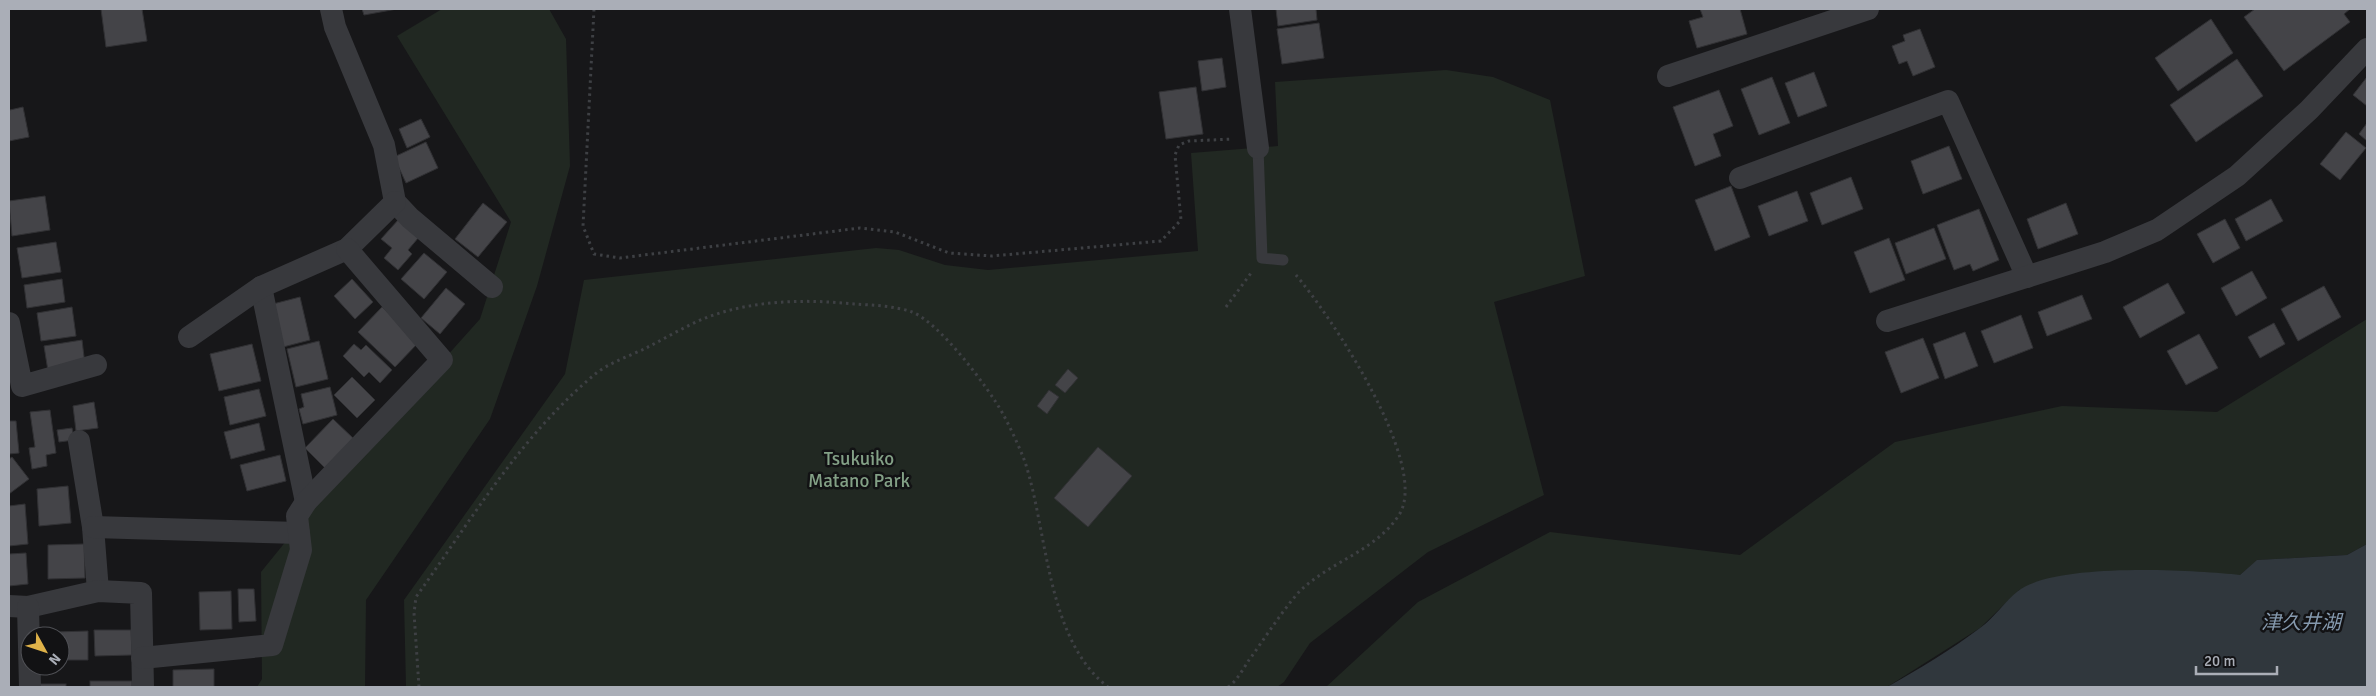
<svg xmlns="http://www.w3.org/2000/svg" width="2376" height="696" font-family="Signika,'Noto Sans JP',sans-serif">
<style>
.green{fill:#212822}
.water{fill:#30373d}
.building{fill:#444448;stroke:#313134}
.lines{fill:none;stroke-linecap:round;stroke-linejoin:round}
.path{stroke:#3e4044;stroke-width:3;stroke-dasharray:2.5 4;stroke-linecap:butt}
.service{stroke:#38393d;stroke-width:11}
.minor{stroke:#38393d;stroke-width:22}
.labels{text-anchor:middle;stroke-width:5;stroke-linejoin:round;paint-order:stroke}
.park-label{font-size:19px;fill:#83a086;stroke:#121214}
.water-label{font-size:20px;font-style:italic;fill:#8599ae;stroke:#121214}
</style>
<rect width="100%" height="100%" fill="#171719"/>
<g class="green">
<polygon points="442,9 549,9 566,39 570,166 537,286 490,419 366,600 365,687 257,687 262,679 261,572 334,482 480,319 511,222 397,36"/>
<polygon points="1446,70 1493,77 1550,100 1585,276 1494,302 1544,495 1428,552 1310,643 1284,682 1277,687 406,687 404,600 565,374 584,280 876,248 899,250 945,265 988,270 1198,251 1191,153 1278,146 1275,82"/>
<polygon points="2367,319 2367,544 2347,555 2258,560 2240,575 2019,590 1980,628 1887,687 1326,687 1418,602 1550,532 1740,555 1895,442 2062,406 2217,412"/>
</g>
<path class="water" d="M2367 544V687H1887C1919 669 1951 650 1980 628 1995 617 2005 601 2018 591 2056 562 2193 570 2240 575L2257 560 2347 555Z"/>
<g class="building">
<polygon points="101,9 142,9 147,41 106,47"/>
<polygon points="362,9 397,9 364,15"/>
<polygon points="1276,9 1316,9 1317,20 1278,26"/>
<polygon points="1700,9 1740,9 1747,34 1697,48 1689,21 1703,17"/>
<polygon points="2255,9 2350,9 2344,14 2350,22 2284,71 2244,17"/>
<polygon points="2211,19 2233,53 2178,91 2155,58"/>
<polygon points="1319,23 1324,58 1282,64 1277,29"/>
<polygon points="1920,29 1935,67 1913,76 1907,61 1899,64 1892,46 1905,41 1903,35"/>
<polygon points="1222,58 1226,87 1202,91 1198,61"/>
<polygon points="2237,59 2263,96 2196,142 2170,105"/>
<polygon points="1814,72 1827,106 1798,117 1785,83"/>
<polygon points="1772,77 1790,123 1759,135 1741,89"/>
<polygon points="2367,77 2367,106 2353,95"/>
<polygon points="1196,87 1203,134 1166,139 1159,92"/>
<polygon points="1719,90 1733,126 1713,134 1721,156 1695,166 1673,107"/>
<polygon points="9,107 10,110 23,107 29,137 9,141"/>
<polygon points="421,119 430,137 407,148 399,129"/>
<polygon points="2367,123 2367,141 2359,134"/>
<polygon points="2346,132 2366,148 2340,180 2320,164"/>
<polygon points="426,142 438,168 406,183 394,157"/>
<polygon points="1949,146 1962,179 1923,194 1911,161"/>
<polygon points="1851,177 1863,209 1822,225 1810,193"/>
<polygon points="1731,186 1750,237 1715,251 1695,200"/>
<polygon points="1797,191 1808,221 1769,236 1758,206"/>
<polygon points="45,196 50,230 12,236 9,201"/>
<polygon points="2271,199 2283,221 2246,241 2235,219"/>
<polygon points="483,203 507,222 478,257 455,239"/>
<polygon points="2066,203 2078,234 2038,249 2027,219"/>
<polygon points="1979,209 1999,260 1973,271 1970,264 1954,270 1937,225"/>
<polygon points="399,219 419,237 408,250 412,254 398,270 384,258 392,248 381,239"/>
<polygon points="2225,219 2240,248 2213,263 2197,234"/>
<polygon points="1934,228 1946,259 1906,274 1895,243"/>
<polygon points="1889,238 1905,280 1870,293 1854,252"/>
<polygon points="56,242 61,272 22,278 17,248"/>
<polygon points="424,253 447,272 424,299 401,279"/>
<polygon points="2252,271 2267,298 2236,316 2221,288"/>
<polygon points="62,279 65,302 27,308 24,285"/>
<polygon points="352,279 373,302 355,319 334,296"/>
<polygon points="2168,283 2185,313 2140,338 2123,307"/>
<polygon points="2324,286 2341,317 2298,341 2281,309"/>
<polygon points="446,288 465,304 440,334 421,318"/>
<polygon points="2082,295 2092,319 2047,336 2038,312"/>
<polygon points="300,297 310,340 283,347 273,304"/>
<polygon points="72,307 76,336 41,341 37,313"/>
<polygon points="382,307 418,343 395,367 358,332"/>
<polygon points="2021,315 2033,348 1994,363 1981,331"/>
<polygon points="2274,323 2285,344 2260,358 2248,337"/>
<polygon points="1965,332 1978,366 1945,379 1933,344"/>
<polygon points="2199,334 2218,368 2186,385 2167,351"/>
<polygon points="1923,338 1939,378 1901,393 1885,352"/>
<polygon points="82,340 85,365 48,371 44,346"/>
<polygon points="319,341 328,379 296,387 287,349"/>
<polygon points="252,344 261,381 219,391 210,354"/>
<polygon points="354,344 361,350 366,345 392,370 380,383 369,372 364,377 343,356"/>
<polygon points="1068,369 1078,378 1065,393 1055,385"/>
<polygon points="352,377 375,400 357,418 334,395"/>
<polygon points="330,387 337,415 303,424 299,409 304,407 301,394"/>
<polygon points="259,389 266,416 230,425 224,397"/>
<polygon points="1049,390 1059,397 1047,414 1037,406"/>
<polygon points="94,402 98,428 76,431 73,406"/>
<polygon points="50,410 56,453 46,455 47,466 32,469 29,448 35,447 30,412"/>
<polygon points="333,419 354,439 326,469 305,448"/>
<polygon points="9,421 16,421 19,453 9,454"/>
<polygon points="259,423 265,450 231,459 224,432"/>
<polygon points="72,428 74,440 59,442 57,430"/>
<polygon points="1098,447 1132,476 1088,527 1054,498"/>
<polygon points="280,455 286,481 247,491 240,465"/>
<polygon points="12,457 29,479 9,494 9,459"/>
<polygon points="68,486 71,523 39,526 37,489"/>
<polygon points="25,504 28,544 9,546 9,506"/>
<polygon points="84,544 85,578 48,579 48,545"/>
<polygon points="26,553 28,584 9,586 9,554"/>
<polygon points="238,589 254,589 256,621 239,622"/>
<polygon points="231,591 232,629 200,630 199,592"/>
<polygon points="94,630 131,630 132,655 95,656"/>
<polygon points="88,631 88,660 60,660 60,636 54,636 54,632"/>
<polygon points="214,669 214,687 173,687 173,670"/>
<rect x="90" y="681" width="42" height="6"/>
<rect x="36" y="684" width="30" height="3"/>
</g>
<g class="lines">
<g class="path">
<polyline points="594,9 583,226 594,254 620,258 860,228 895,232 949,253 992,256 1161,241 1181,220 1175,155 1179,145 1189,141 1233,139"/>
<polyline points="1226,307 1251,273"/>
<path d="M419 687 414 613 416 597C471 520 521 436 594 375 608 363 630 356 646 348 666 338 687 325 708 317 754 300 806 299 854 304 872 305 895 306 912 312 940 323 988 387 1003 414 1011 429 1019 446 1025 462 1048 532 1046 639 1108 687"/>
<path d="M1228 687C1237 681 1243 669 1249 660 1265 638 1280 614 1298 593 1328 562 1375 552 1399 515 1431 465 1329 313 1295 274"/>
</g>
<polyline class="service" points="1258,148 1262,258 1283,260"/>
<g class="minor">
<polyline points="331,9 335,27 384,145 395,202 410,218 492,287"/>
<polyline points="1240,9 1258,148"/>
<polyline points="1668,76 1868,9"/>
<polyline points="1740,178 1948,101 2027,277"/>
<polyline points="261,287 306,502"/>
<polyline points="1887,321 2105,252 2157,230 2237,176 2309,110 2367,49"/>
<polyline points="9,323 22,386 96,365"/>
<polyline points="189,337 261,287 347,249 395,202"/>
<polyline points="79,441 93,527 98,591"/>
<polyline points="93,527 299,533"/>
<polyline points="9,606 28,607 98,591 141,593 143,687"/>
<polyline points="28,607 30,687"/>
<polyline points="142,658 272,645 301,550 297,516 306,502 442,360 347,249"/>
</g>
</g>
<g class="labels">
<g class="park-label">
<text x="859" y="465">Tsukuiko<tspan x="859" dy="22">Matano Park</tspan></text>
</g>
<g class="water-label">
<text x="2301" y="629">津久井湖</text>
</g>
</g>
<rect width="2376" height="696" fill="none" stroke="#aaaeb7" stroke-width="20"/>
<g transform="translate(45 651) rotate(130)"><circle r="24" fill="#121214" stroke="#4f5055"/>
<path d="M0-4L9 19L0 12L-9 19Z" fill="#dfb249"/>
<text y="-8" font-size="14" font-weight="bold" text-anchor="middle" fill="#aaaeb7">N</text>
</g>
<path d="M2196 666v8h81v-8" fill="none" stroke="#aaaeb7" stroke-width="2.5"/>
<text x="2204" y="666" font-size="15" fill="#aaaeb7" stroke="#121214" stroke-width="4" paint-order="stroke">20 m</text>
</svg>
